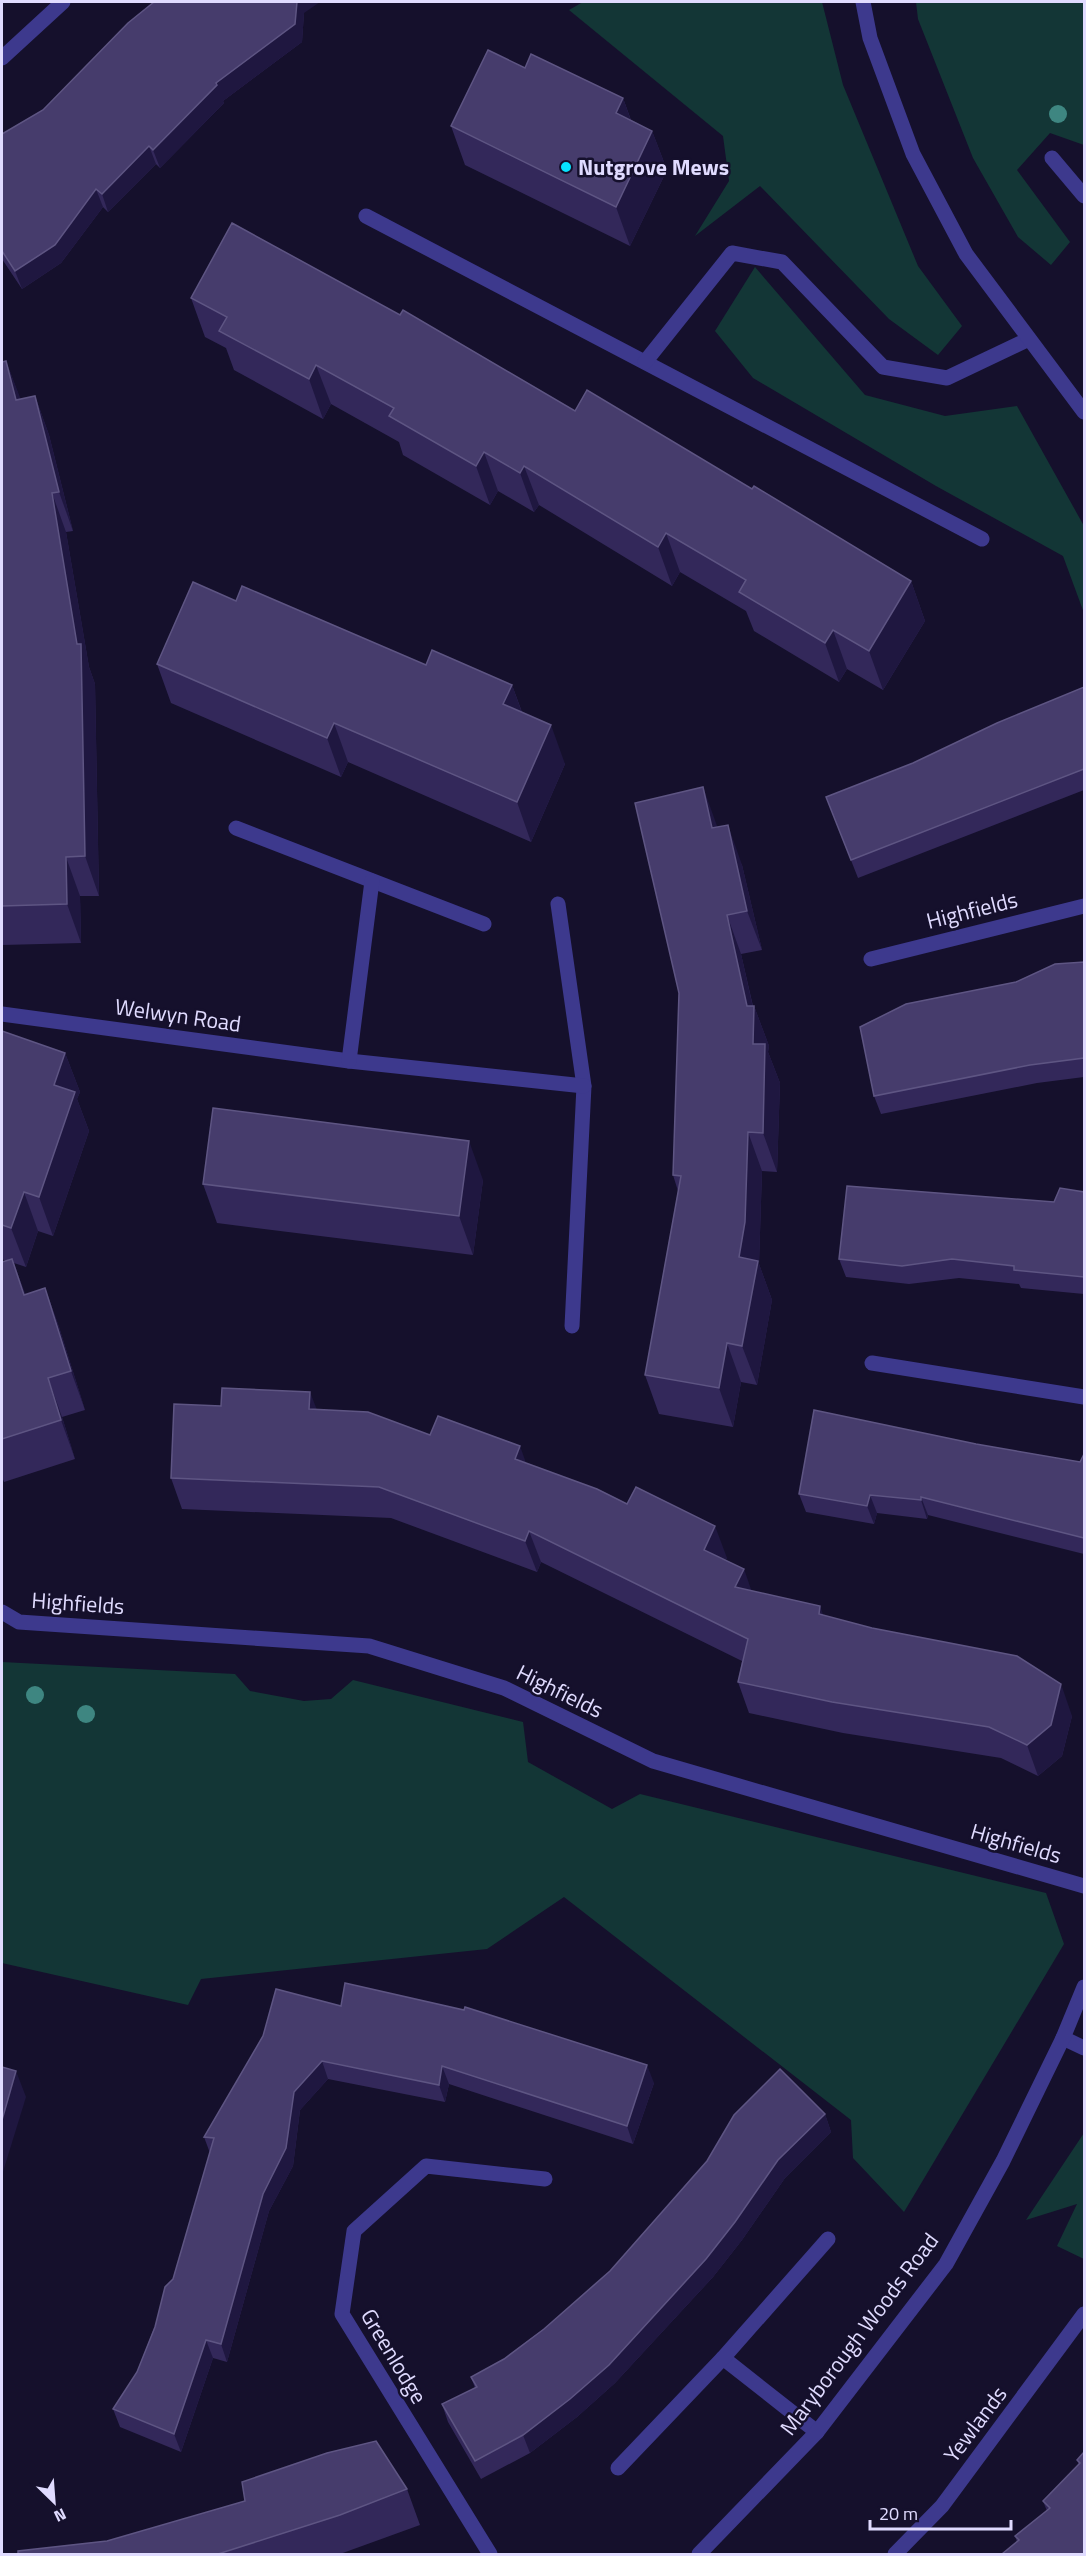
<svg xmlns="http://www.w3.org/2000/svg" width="1086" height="2556" font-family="'Titillium Web',sans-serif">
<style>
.green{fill:#133636}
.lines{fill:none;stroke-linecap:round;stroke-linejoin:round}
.minor{stroke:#3d398d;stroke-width:15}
.tertiary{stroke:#3d398d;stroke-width:15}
.tree{fill:#3e8681}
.wall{fill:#33285a}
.shaded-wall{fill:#1f1740}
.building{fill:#463c6c;stroke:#5e5583;stroke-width:1.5}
.poi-dot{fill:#07e3ff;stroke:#15102c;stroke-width:2}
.labels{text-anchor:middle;stroke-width:5;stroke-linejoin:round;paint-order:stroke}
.poi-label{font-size:22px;font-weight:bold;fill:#e0dbff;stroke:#15102c;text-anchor:start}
.street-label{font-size:22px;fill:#e0dbff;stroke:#15102c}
</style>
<rect width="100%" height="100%" fill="#15102c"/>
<g class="green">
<polygon points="583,2 822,2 843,85 918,266 962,326 938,355 889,319 760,186 695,236 729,181 723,136 569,10"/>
<polygon points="916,2 1084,2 1084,145 1050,133 1017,170 1070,242 1051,265 1018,237 973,158 918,19"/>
<polygon points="755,267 865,395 945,416 1017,406 1084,526 1084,613 1063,556 936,486 753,378 715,331"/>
<polygon points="2,1662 235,1674 250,1691 304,1701 331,1699 353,1680 523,1722 528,1762 612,1809 640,1794 1046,1893 1064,1944 904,2212 853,2158 851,2120 564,1897 487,1949 201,1979 188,2005 2,1963"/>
<polygon points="1084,2133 1084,2259 1057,2246 1077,2204 1026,2220"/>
</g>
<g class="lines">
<g class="minor">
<polyline points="2,58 63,2"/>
<polyline points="1052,158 1084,196"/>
<polyline points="366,216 982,539"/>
<polyline points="645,362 732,253 782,262 883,367 947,378 1029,339"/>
<polyline points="236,828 484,924"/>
<polyline points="558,904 584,1086 572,1326"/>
<polyline points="871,959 1084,906"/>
<polyline points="2,1014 349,1061 584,1086"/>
<polyline points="349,1061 372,881"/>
<polyline points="872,1363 1084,1397"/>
<polyline points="2,1612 19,1622 369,1646 504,1688 653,1761 1084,1886"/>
<polyline points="1063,2038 1084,2048"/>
<polyline points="723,2358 817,2432"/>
<polyline points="618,2468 723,2358 828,2239"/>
<polyline points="490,2554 342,2314 354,2231 426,2166 545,2179"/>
<polyline points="895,2554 942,2506 1084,2314"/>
</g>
<g class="tertiary">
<polyline points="863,2 870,38 913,154 966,254 1084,412"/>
<polyline points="699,2554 817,2432 946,2264 1003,2161 1063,2038 1084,1987"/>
</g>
</g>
<g class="tree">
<circle cx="1058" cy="114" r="9"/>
<circle cx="35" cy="1695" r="9"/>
<circle cx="86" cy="1714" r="9"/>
</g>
<g class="wall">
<polygon points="304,13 302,42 223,101 224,103 160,168 156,164 108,212 103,207 61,263 22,289 2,259 2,134"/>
<polygon points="525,68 623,98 631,120 652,131 667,170 630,246 465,165 451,126"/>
<polygon points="191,298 575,411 752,489 911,581 925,621 883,690 847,669 839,682 754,631 746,611 680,572 672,586 539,505 534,512 498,491 490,505 403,455 399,442 331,404 323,419 234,370 226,348 205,337"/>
<polygon points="6,361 20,399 35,396 49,435 73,531 66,532 89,667 95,684 99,896 80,896 81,943 2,945 2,362"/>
<polygon points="236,601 426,665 512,685 522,712 565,764 531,842 348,762 341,777 171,703 157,664"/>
<polygon points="1084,687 1084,790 858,878 826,797 913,763"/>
<polygon points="718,827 742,865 762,950 741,954 753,1006 754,1006 769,1046 768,1052 780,1083 777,1172 762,1171 759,1264 772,1300 757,1385 741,1382 733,1427 659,1414 645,1375 678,1191 673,1175"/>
<polygon points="1084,962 1084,1077 1037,1083 881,1114 874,1096 1016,982"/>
<polygon points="2,1031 65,1053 80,1092 77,1099 89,1131 53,1236 38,1231 26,1267 14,1263 25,1295 45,1288 59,1327 85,1410 62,1417 75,1459 4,1482 2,1477 2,1262 6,1261 2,1259"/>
<polygon points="483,1180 473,1255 217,1223 203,1184"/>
<polygon points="1084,1192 1084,1294 1021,1288 1019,1284 959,1278 909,1284 846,1277 839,1259 1054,1202"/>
<polygon points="317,1409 430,1435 526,1463 727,1558 725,1560 752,1591 823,1615 1072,1716 1062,1756 1038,1776 1001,1758 843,1733 749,1713 738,1682 742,1661 541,1562 537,1572 391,1518 182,1509 171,1478"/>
<polygon points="976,1444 1080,1462 1084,1454 1084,1554 928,1515 927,1519 877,1513 874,1524 806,1512 799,1494"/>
<polygon points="341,2006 654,2083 633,2144 449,2084 445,2102 328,2079 300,2110 293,2166 269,2211 227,2362 213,2358 181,2452 120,2427 113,2409 137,2372 173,2279 210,2153 204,2137"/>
<polygon points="825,2114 831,2132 785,2178 742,2240 713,2277 615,2383 577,2417 530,2453 481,2479 448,2422 442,2404 475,2388 471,2377 504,2359"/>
<polygon points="1084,2452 1084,2554 1017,2542 1015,2536 1047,2511 1043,2501 1079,2465 1077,2460"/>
<polygon points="407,2489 420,2525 340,2554 18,2554 107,2541"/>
</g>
<g class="shaded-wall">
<polygon points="297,2 320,2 304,13 302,42 223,101 224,103 160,168 153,150 216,83"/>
<polygon points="623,98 637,138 616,113"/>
<polygon points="652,131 667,170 630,246 616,207"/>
<polygon points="149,146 156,164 108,212 102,194"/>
<polygon points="96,189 103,207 61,263 22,289 15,271"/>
<polygon points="6,361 21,400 16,400"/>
<polygon points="316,365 331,404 323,419 309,379"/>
<polygon points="35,396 49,435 73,531 59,492"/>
<polygon points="484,452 498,491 490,505 476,466"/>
<polygon points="524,466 539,505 534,512 520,473"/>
<polygon points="52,493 66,532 89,667 95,684 99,896 85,856 77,644"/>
<polygon points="666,533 680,572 672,586 658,547"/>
<polygon points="911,581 925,621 883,690 869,651"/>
<polygon points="833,630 847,669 839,682 825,643"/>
<polygon points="512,685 526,724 503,704"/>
<polygon points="334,723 348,762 341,777 327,738"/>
<polygon points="551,725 565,764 531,842 517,802"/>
<polygon points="703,787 717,826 726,868 712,828"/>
<polygon points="728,825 742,865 762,950 747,911"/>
<polygon points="66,857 80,896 81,943 67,904"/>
<polygon points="727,915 741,954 754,1012 754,1006 769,1046 768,1052 780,1083 777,1172 763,1133 747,1006"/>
<polygon points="65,1053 80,1092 77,1099 89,1131 53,1236 39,1197 54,1085"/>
<polygon points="748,1132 762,1171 759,1264 772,1300 757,1385 742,1346 739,1257"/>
<polygon points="469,1141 483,1180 473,1255 459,1216"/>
<polygon points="24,1192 38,1231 26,1267 11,1228"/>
<polygon points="12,1259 27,1298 24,1295"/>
<polygon points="45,1288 59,1327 85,1410 71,1371"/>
<polygon points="727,1343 741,1382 733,1427 719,1388"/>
<polygon points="48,1378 62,1417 75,1459 61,1420"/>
<polygon points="310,1392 322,1423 309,1409"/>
<polygon points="520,1446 531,1477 515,1459"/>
<polygon points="870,1495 877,1513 874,1524 867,1506"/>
<polygon points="921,1497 928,1515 927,1519 921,1500"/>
<polygon points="715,1526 727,1558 716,1581 704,1550"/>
<polygon points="529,1531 541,1562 537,1572 525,1541"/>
<polygon points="744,1569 755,1601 735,1587"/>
<polygon points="820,1606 831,1637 819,1614"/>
<polygon points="1061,1684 1072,1716 1062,1756 1038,1776 1027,1745"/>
<polygon points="322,2061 328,2079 300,2110 293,2166 269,2211 227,2362 221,2344 263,2194 294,2092"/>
<polygon points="647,2065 654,2083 633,2144 627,2126"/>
<polygon points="442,2066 449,2084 445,2102 439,2085"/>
<polygon points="16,2071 26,2097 2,2175 2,2120"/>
<polygon points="825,2114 831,2132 785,2178 742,2240 713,2277 615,2383 577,2417 530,2453 523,2435 778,2160"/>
<polygon points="206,2340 213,2358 181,2452 174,2434"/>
</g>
<g class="building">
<polygon points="154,2 297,2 295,24 216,83 217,85 153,150 149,146 102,194 96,189 55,245 15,271 2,251 2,134 43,110 128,23"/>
<polygon points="488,50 525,68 531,54 623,98 616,113 652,131 616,207 451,126"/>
<polygon points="232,223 400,315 403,310 575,411 587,390 752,489 754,486 911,581 869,651 833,630 825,643 739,592 746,580 666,533 658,547 524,466 520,473 484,452 476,466 389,416 394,408 316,365 309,379 219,331 227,317 191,298"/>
<polygon points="6,361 16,400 35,396 59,492 52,493 77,644 81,644 85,856 66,857 67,904 2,906 2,362"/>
<polygon points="193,582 236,601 242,586 426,665 432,650 512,685 503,704 551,725 517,802 334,723 327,738 157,664"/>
<polygon points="1084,687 1084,769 851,860 826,797 913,763 997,723"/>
<polygon points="703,787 712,828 728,825 747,911 727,915 747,1006 754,1006 753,1044 765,1044 763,1133 748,1132 745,1222 739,1257 758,1261 742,1346 727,1343 719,1388 645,1375 681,1176 673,1175 679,993 635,803"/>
<polygon points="1084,962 1084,1058 1030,1065 874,1096 860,1027 906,1004 1016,982 1055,964"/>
<polygon points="2,1031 65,1053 54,1085 75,1092 39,1197 24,1192 11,1228 2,1225"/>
<polygon points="213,1108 469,1141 459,1216 203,1184"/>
<polygon points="847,1186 1054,1202 1060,1188 1084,1192 1084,1277 1014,1270 1014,1266 952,1259 902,1266 839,1259"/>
<polygon points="12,1259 24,1295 45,1288 71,1371 48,1378 61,1420 2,1439 2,1262"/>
<polygon points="222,1388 310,1392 309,1409 368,1412 430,1435 438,1416 520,1446 515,1459 597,1489 627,1504 636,1487 715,1526 704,1550 744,1569 735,1587 820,1606 819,1614 872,1628 1017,1656 1061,1684 1051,1725 1027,1745 989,1727 832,1702 738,1682 748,1639 529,1531 525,1541 379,1487 171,1478 174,1404 221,1406"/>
<polygon points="814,1410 976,1444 1080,1462 1084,1454 1084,1538 921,1497 921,1500 870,1495 867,1506 799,1494"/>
<polygon points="345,1983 464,2010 465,2007 647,2065 627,2126 442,2066 439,2085 322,2061 294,2092 286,2148 263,2194 221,2344 206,2340 174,2434 113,2409 137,2372 155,2327 165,2287 173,2279 214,2138 204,2137 263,2036 276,1989 341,2006"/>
<polygon points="2,2067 16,2071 2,2120"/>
<polygon points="780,2069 825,2114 778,2160 735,2222 706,2259 609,2365 570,2399 523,2435 475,2461 442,2404 477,2387 471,2377 504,2359 544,2329 610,2271 707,2161 734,2115"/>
<polygon points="376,2441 407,2489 340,2515 218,2554 18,2554 18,2551 107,2541 245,2501 242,2482 327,2453"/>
<polygon points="1084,2452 1084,2554 1002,2554 1019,2540 1015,2536 1050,2508 1043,2501 1080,2463 1077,2460"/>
</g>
<circle class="poi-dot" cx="566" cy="167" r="6"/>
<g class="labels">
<g class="poi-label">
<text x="578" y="175">Nutgrove Mews</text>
</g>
<g class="street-label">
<text transform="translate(972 910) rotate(-14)" y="8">Highfields</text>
<text transform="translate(178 1015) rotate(8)" y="8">Welwyn Road</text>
<text transform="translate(78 1603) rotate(4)" y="8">Highfields</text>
<text transform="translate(560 1691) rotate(26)" y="8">Highfields</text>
<text transform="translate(1016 1843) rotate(16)" y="8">Highfields</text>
<text transform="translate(859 2334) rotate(-53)" y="8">Maryborough Woods Road</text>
<text transform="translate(394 2356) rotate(59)" y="8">Greenlodge</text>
<text transform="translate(975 2424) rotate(-53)" y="8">Yewlands</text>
</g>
</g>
<rect width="1086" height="2556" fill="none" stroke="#e0dbff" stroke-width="6"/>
<g transform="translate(54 2502) rotate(155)" stroke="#15102c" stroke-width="4.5" paint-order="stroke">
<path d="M0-4.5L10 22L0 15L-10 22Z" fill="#e0dbff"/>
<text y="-9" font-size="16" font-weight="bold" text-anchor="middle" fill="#e0dbff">N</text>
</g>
<path d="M870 2520v9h141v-9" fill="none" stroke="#e0dbff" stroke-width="3"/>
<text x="879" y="2520" font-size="18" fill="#e0dbff" stroke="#15102c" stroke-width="4.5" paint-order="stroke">20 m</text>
</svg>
